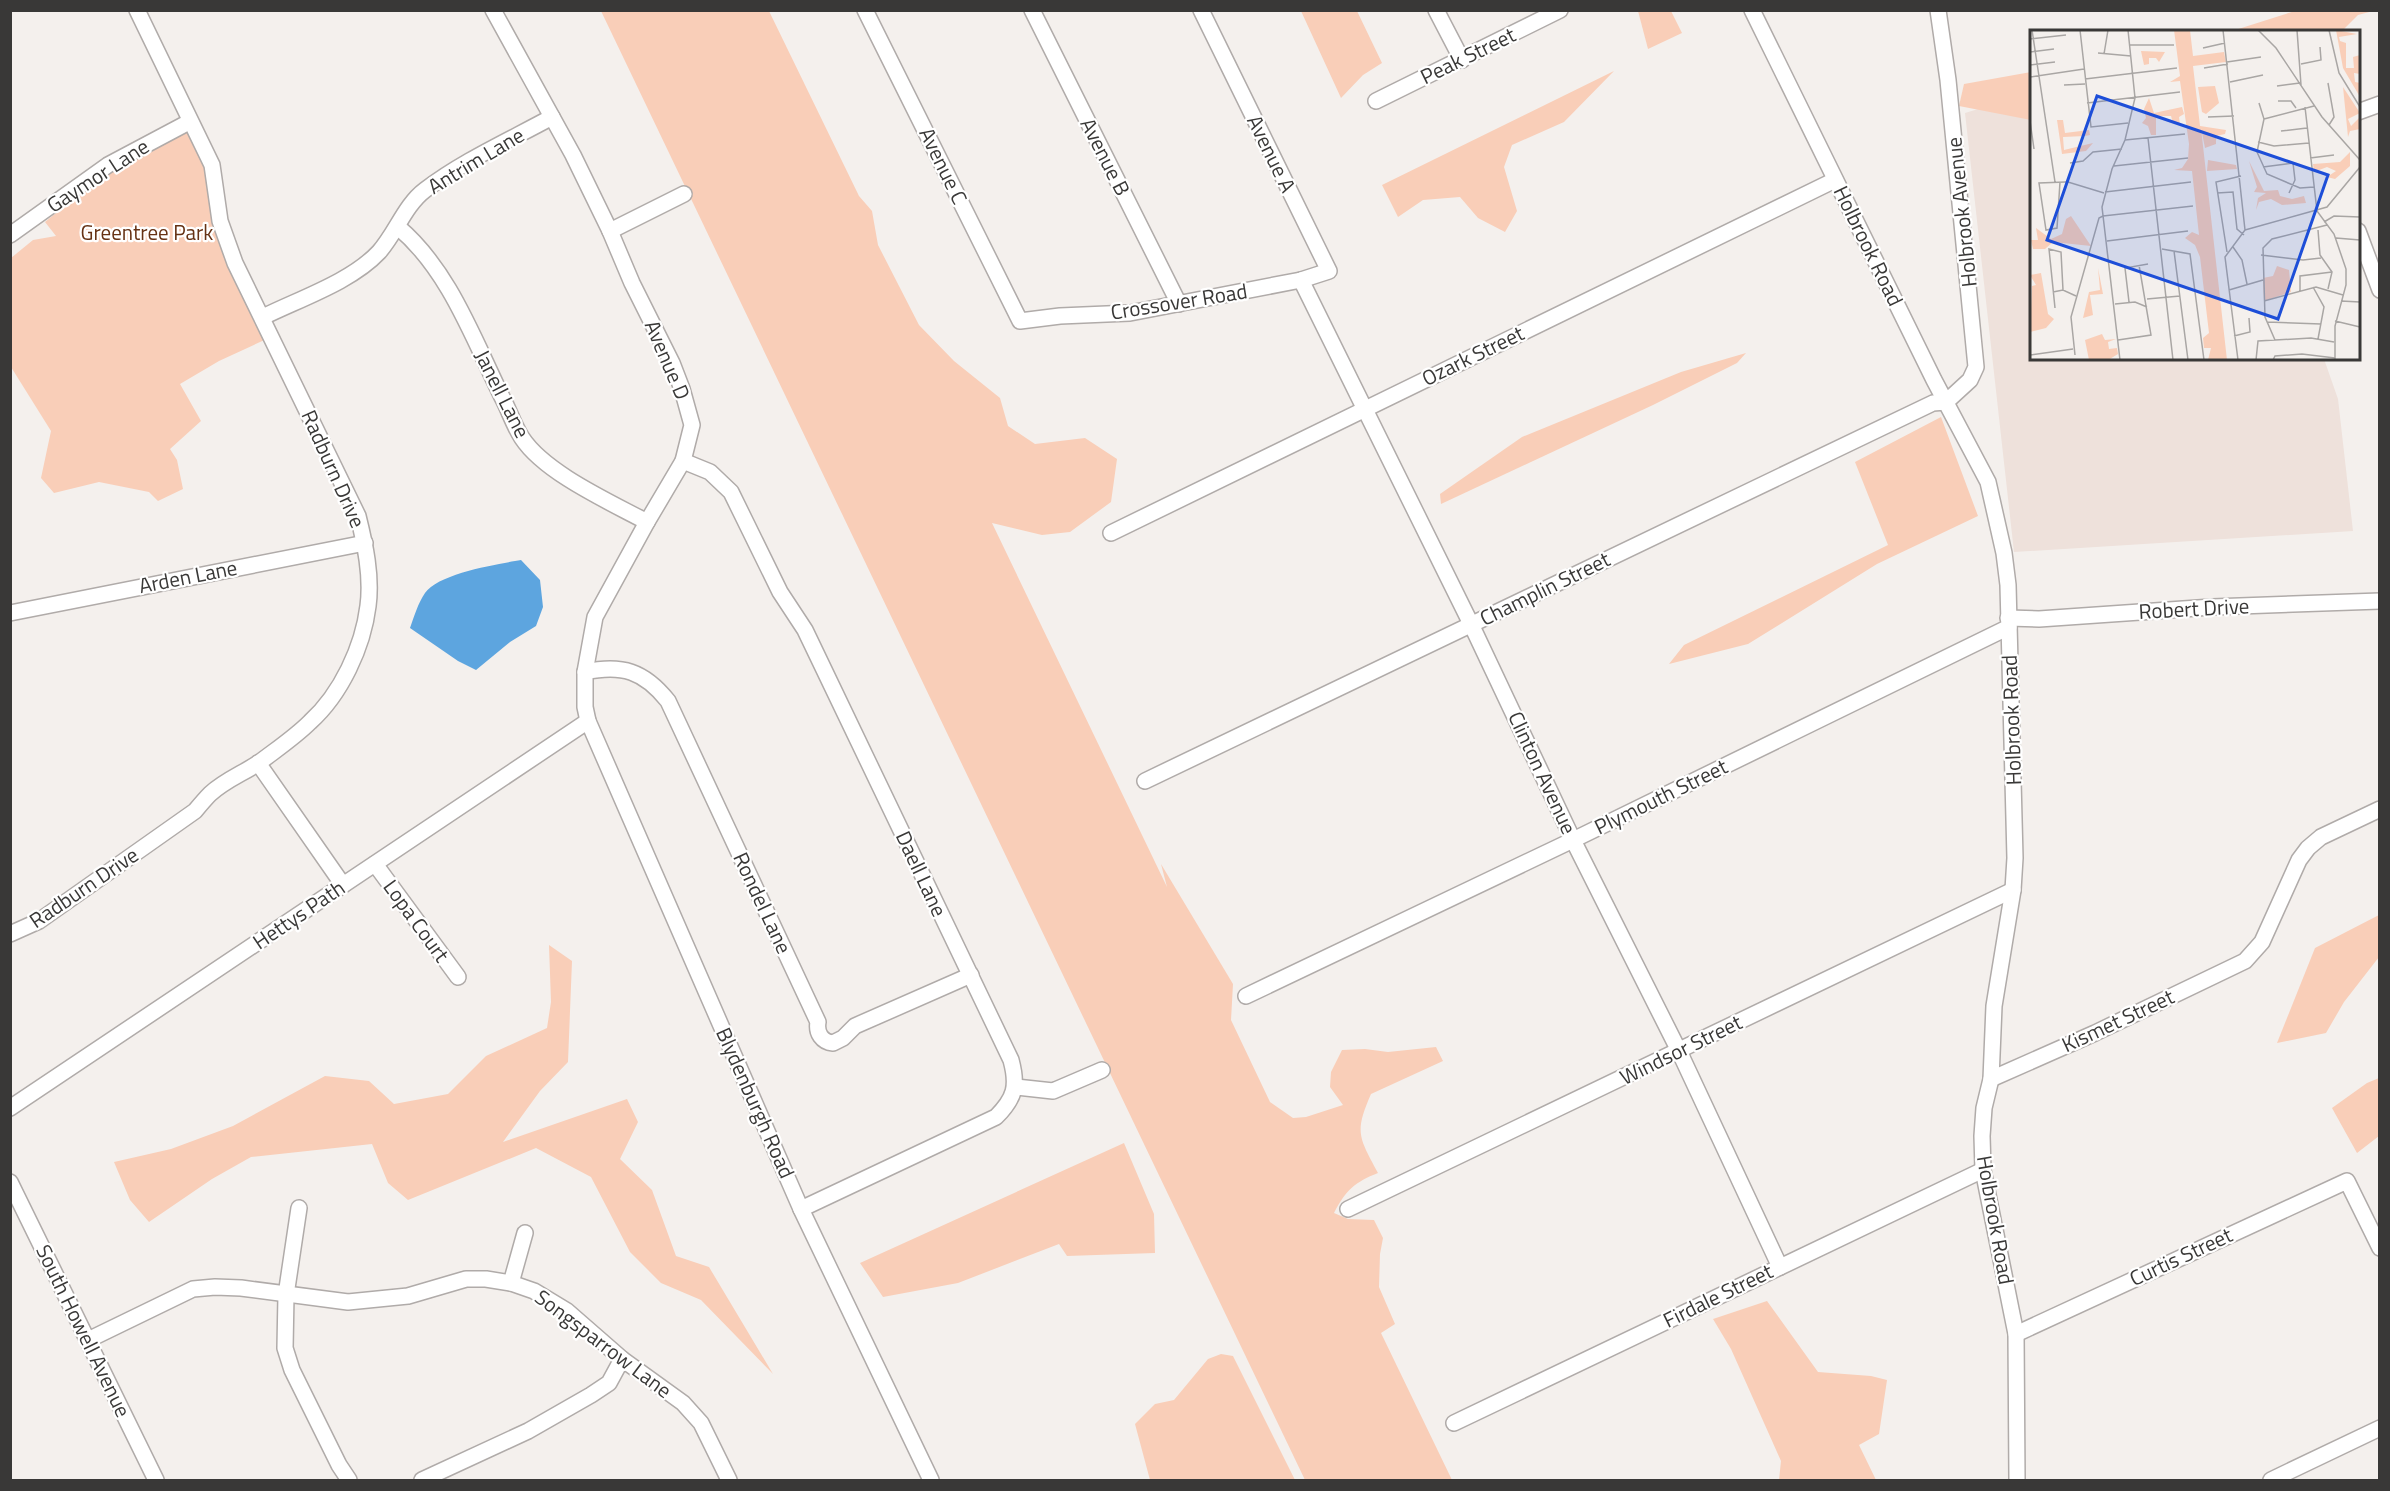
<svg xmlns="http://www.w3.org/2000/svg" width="2390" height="1491" font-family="'Titillium Web',sans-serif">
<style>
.built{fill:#eee1db}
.green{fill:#f9ceb8}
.water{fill:#5da5df}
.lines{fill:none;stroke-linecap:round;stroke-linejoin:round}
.minor-casing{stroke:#b0aba9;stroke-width:18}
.minor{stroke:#fff;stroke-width:15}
.labels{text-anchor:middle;stroke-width:4.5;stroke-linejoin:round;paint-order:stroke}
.street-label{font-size:21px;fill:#393837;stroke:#fff}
.park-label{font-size:21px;fill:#663214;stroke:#fff}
.inset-road{fill:none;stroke:#a9a6a4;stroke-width:1.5}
.view{fill:#1d4ed8;fill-opacity:0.15;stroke:#1d4ed8;stroke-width:3}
.inset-edge{fill:none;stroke:#393837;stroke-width:3}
</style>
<rect width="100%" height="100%" fill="#f4f0ed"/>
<polygon class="built" points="2031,93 2032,358 2324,359 2338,399 2353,531 2014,552 1965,113"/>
<g class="green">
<path d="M601 11H769L859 196 872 211 878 245 919 325 954 361 1000 398 1008 426 1035 444 1085 438 1117 459 1111 502 1070 532 1042 535 992 523 1167 887 1161 864 1233 984 1231 1020 1270 1102 1293 1118 1306 1117 1343 1105 1330 1087 1331 1072 1342 1050 1365 1049 1388 1052 1436 1047 1443 1061 1371 1094C1354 1133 1359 1137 1378 1173 1355 1182 1346 1190 1334 1213L1348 1219 1374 1220 1383 1238 1380 1254 1379 1287 1395 1324 1381 1333 1452 1480H1305Z"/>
<polygon points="1301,11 1357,11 1382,63 1363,75 1341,98"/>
<polygon points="1638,11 1671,11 1682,33 1648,49"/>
<polygon points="2295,11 2295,10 2373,11 2358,15 2342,31 2232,31"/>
<polygon points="1614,71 1564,122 1512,145 1504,167 1517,211 1505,232 1478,218 1460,197 1423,200 1398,217 1382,185"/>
<polygon points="2031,72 2031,120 1959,106 1964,84"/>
<polygon points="188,127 212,165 220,221 271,337 219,361 180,384 201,421 170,449 177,460 183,489 158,501 149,492 99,482 54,493 41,478 51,431 11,367 11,258 33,240 56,236 45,222 109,169"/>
<polygon points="1746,353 1737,363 1653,405 1441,504 1440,494 1522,437 1681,372"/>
<polygon points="1941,417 1978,516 1877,564 1748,644 1669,664 1684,645 1888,545 1855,462"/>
<polygon points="2379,915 2379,957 2344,1002 2326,1033 2277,1043 2315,948"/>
<polygon points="549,945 572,961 568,1062 540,1091 503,1142 627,1099 638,1122 620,1159 652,1190 676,1256 709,1267 773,1374 701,1300 661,1283 630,1252 591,1177 536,1148 408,1200 388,1183 372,1144 251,1157 212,1179 149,1222 130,1200 114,1162 171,1149 233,1126 325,1076 369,1081 394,1104 448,1094 486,1056 547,1028 551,1002"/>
<polygon points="2379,1078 2379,1136 2357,1153 2332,1108 2367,1083"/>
<polygon points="1124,1143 1154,1214 1155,1253 1067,1256 1059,1244 958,1283 883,1297 860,1263"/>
<polygon points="1767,1301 1818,1372 1871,1376 1887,1380 1879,1434 1859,1445 1876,1480 1779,1480 1781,1461 1731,1349 1713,1319"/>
<polygon points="1221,1354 1233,1356 1295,1480 1150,1480 1135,1424 1155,1404 1174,1400 1208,1359"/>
</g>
<path class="water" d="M521 560 540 580 543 607 536 626 510 642 476 670 458 661 410 628C414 617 418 603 425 593 439 573 498 564 521 560Z"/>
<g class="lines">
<g class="minor-casing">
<g id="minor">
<polyline points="493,10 573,155 610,231 632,283 672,363 682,389 692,425 683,461 647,522 595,617 585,672 585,707 588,721 801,1209 931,1480"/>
<polyline points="865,10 1020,321 1060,316 1130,313 1301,280 1329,271 1201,10"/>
<polyline points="1032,10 1179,304"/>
<polyline points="1436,10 1462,60"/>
<polyline points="1752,10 1934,380 1988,482 2004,553 2008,585 2015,858 2013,890 1994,1006 1991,1079 1984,1108 1982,1136 1983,1170 2016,1334 2017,1480"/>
<polyline points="1938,10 1948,80 1976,367 1970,380 1946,402"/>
<polyline points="1376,101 1560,10"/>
<polyline points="2358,112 2380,104"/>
<path d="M398 227C449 270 473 338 502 397 509 410 514 426 522 438 545 473 610 502 647 522"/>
<polyline points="610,231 684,194"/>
<polyline points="2358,231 2380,290"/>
<polyline points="10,235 108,165 189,122"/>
<polyline points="1301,280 1471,624 1573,840 1679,1051 1780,1267"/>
<path d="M263 317C299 299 351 282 379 252 396 233 405 205 425 190 463 161 510 140 552 117"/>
<path d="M683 461 710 472 731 492 780 592 805 630 1011 1060C1018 1086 1015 1098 996 1117L801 1209"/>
<polyline points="1111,533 1835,180"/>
<polyline points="10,613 365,543"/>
<polyline points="2008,618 2039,619 2212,607 2380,601"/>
<path d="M585 672C622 664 644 671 668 701L818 1022C816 1033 822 1042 833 1043L843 1038 855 1026 971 975"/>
<polyline points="258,763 343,885"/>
<polyline points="1145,781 1933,403 1946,402"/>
<polyline points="375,864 458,977"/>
<path d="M10 934 39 921 195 811C200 805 205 799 210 794 225 780 244 773 260 762 277 749 295 737 310 722 341 694 363 647 368 606 372 576 365 544 358 516L235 263 220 221 212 165 137 10"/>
<polyline points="1246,996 1573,840 2009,627"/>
<polyline points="1991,1079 2095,1033 2245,961 2262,942 2299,860 2308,848 2321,837 2380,809"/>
<polyline points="1016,1087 1053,1091 1102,1070"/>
<polyline points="10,1108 588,721"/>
<polyline points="10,1182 156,1480"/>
<polyline points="299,1208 286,1295 285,1348 292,1370 339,1465 349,1480"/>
<polyline points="1348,1209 2013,890"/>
<polyline points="511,1283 525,1233"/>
<polyline points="2016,1334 2347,1181 2380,1248"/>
<polyline points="88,1340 193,1289 215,1287 241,1288 348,1302 408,1296 466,1279 486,1279 511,1283 534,1291 567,1311 622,1359 683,1403 701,1423 729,1480"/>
<polyline points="1454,1423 1983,1170"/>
<polyline points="422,1480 528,1431 591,1395 609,1383 622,1359"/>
<polyline points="2271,1480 2380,1428"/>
</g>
</g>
<use href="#minor" class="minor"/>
</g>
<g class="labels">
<g class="street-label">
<text transform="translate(1468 56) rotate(-26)" y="7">Peak Street</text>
<text transform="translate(1271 154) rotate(64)" y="7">Avenue A</text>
<text transform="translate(1105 157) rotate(63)" y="7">Avenue B</text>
<text transform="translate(476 161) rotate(-31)" y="7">Antrim Lane</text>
<text transform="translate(943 166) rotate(64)" y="7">Avenue C</text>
<text transform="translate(98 176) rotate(-33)" y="7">Gaymor Lane</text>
<text transform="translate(1962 212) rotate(-96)" y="7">Holbrook Avenue</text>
<text transform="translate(1868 246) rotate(64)" y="7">Holbrook Road</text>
<text transform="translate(1179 302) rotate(-9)" y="7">Crossover Road</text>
<text transform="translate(1473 356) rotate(-26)" y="7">Ozark Street</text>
<text transform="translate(667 360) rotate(67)" y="7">Avenue D</text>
<text transform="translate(502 394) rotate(63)" y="7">Janell Lane</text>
<text transform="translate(333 469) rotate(66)" y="7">Radburn Drive</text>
<text transform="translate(188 577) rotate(-11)" y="7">Arden Lane</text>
<text transform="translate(1545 589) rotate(-26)" y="7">Champlin Street</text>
<text transform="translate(2194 609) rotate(-3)" y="7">Robert Drive</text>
<text transform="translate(2012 720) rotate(-92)" y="7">Holbrook Road</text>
<text transform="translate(1542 773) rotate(65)" y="7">Clinton Avenue</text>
<text transform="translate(1661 797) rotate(-26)" y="7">Plymouth Street</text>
<text transform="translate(921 874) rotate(65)" y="7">Daell Lane</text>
<text transform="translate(84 888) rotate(-34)" y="7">Radburn Drive</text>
<text transform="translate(762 903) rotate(65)" y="7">Rondel Lane</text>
<text transform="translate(299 915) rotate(-34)" y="7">Hettys Path</text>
<text transform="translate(416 921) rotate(54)" y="7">Lopa Court</text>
<text transform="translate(2118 1021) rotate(-25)" y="7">Kismet Street</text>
<text transform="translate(1681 1050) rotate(-26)" y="7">Windsor Street</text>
<text transform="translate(755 1103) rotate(66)" y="7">Blydenburgh Road</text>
<text transform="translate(1995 1220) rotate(80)" y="7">Holbrook Road</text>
<text transform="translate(2181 1257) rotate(-25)" y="7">Curtis Street</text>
<text transform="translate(1718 1296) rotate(-26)" y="7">Firdale Street</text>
<text transform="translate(83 1331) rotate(64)" y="7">South Howell Avenue</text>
<text transform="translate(603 1344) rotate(37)" y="7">Songsparrow Lane</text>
</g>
<g class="park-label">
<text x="147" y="240">Greentree Park</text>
</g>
</g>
<g transform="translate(2030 30)">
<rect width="330" height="330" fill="#f4f0ed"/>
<path d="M144 0H160L163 26 194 22 196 32 163 36 170 96 196 100 195 104 186 106V114L175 118 171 98 197 330H178L181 318H174L173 308 179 303 170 227 165 215 155 208 162 202 169 205 162 141 144 140 152 138 158 129 159 114 150 51 140 52 150 46ZM306 0 327 4 309 7 310 11 316 13V38H324L323 27 330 25V44L324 43 325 52 330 53V67L313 38ZM111 21 135 22 129 32 126 28H119V34L114 35ZM185 56 189 73 176 84 172 82 168 57ZM313 57 330 83 318 89 321 96 330 87V99L320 101 318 107ZM119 68 124 83 152 77 154 84 149 87 150 95 143 93 141 86H126V105H121L118 96 112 93 116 88 114 79ZM27 90H33L35 103 59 100 60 105 55 106 33 107 34 120 63 113 56 121 32 124ZM320 122V136L305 149 297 147 306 141 297 137 284 142 283 134 310 132ZM178 130 206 135 207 139 177 141ZM219 131 234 161 248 160 250 166 262 169 274 166 276 173 252 175 241 169 229 172 226 180 228 168 236 163 224 162 227 157ZM41 186 61 216 23 212 15 219H3L1 210H8L6 198 21 209 32 204 36 189ZM247 236 259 240 261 262 234 271 233 248 243 246ZM68 238 73 264 60 265 63 285 53 288 59 262 70 260ZM11 243 18 284 24 289 16 298 0 302 2 256 6 255 0 245ZM72 304 75 310 86 309 78 312 79 319 87 318 88 324 78 330H59L55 310Z" fill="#f9ceb8"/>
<path class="inset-road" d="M2 0 25 152M50 0 61 97 98 93M193 0 215 200 195 227 208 330M228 0 246 18 292 87 330 130M267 0 271 55M299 0 309 43 330 77M0 9 36 5M100 15H144M173 18 195 13M0 22 24 19M68 23 101 26M74 24 78 0M197 32 231 27M271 34 291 30 290 17M0 35 25 32M174 38 198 34M0 47 54 39M55 49 147 38M200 52 233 45M298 53 304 87 299 95M34 55 55 54M247 56 270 53M248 71H261L266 78M57 73 150 62M229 73 234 89 227 122 237 144 270 158 284 157M275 77 287 181 304 204 316 239V255L305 296V330M178 87 204 86M234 89 284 76M0 91 4 119M251 101 277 98M118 108 143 330M95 110 155 104M228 112 244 116 279 113M280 128 304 125M40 133 53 131 63 122 92 119M84 136 158 128M233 137 263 133 265 150 259 163M30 152 27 198 16 200 9 153 35 152H38L74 163M75 162 161 152M187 163 203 162 207 199 214 205M73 186 163 176M294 192 304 186 330 187M215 200 297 177 330 137M288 200 290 225 302 242 298 259M306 208 330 210M77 211 158 201M203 217 212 230 217 254M132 219 160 224 174 330M144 221 158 330M197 222 186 152 211 146M231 225 273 230 291 228M283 257 294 277 288 309M199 260 233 250M270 261V246L302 242M23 262 33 260 46 266M117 269 150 266M234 271 286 257 313 265M311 271 330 272M99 272 95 238 118 234M85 274 105 272 117 277M25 278 19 219 31 222 33 260M305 291 330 297M237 292 291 294M204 306 220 302 219 288M88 310 121 305 109 235M245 310 235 287 233 218 242 209 297 195M0 325 43 319M45 325 41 287 69 188 73 186M90 330 72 177 82 139 95 110 105 68 98 0M226 330 228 311 281 308 304 312M243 330 245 326 272 324 305 328"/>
<path class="view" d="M67 66 298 145 248 289 17 210Z"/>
<rect width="330" height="330" class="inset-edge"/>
</g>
<rect width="2390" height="1491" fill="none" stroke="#393837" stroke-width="24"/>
</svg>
